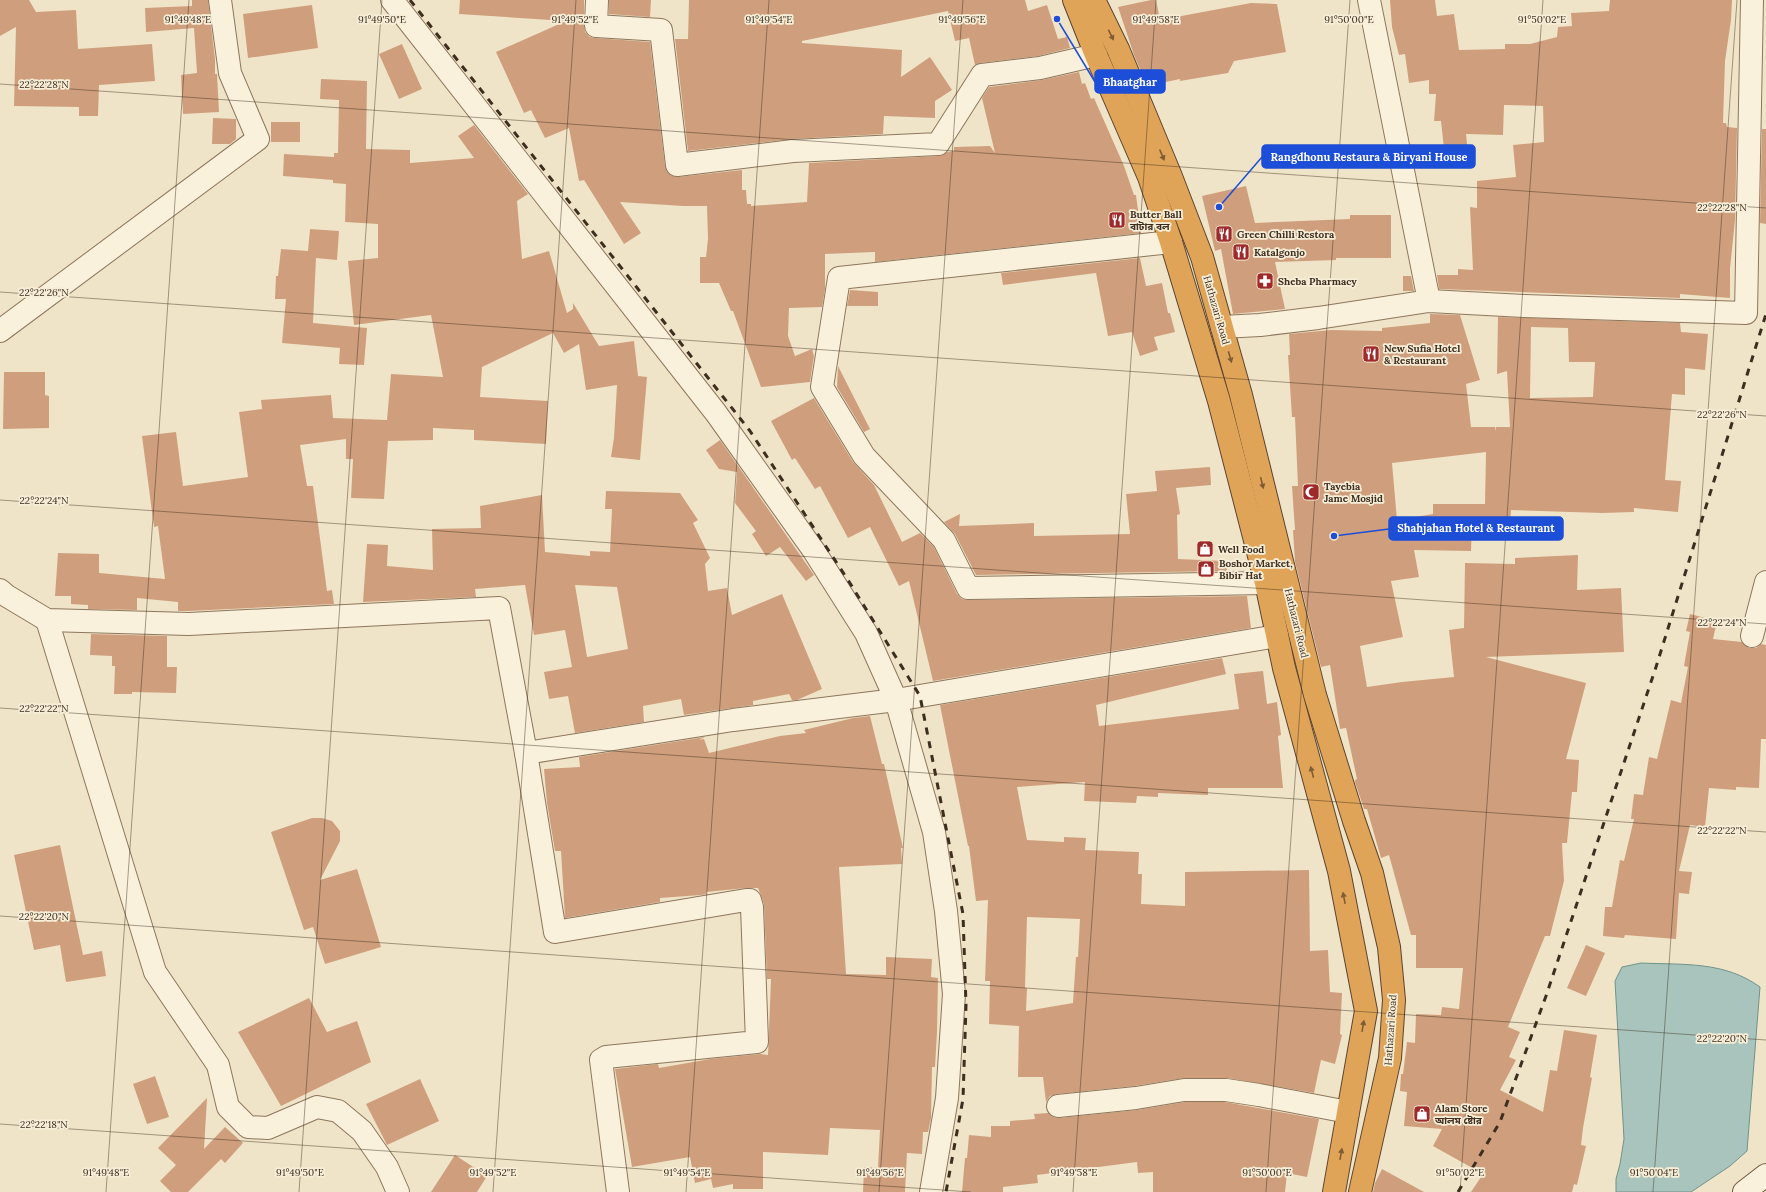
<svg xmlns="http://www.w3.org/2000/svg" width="1766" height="1192" font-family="Lora,'Noto Sans Bengali',serif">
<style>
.water{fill:#a9c4bc;stroke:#6f938a}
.building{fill:#cf9f7d;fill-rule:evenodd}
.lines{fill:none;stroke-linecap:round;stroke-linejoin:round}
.street-casing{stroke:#8d765c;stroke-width:24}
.secondary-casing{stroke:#6f573f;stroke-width:24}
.highway-casing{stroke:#5b4430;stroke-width:24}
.street{stroke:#faf1dc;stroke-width:22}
.secondary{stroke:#faf1dc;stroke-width:22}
.highway{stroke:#e0a458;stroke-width:22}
.rail{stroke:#3d2e20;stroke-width:3;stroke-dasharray:7 7;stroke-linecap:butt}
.oneway{fill:#7e5d36}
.ticks{fill:none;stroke:#3d2e20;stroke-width:1;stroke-opacity:0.45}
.labels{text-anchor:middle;stroke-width:3.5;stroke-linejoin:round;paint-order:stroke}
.poi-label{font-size:10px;font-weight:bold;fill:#3d2e20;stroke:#f7eed8;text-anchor:start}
.street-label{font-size:10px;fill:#3d2e20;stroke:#f7eed8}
.ticks-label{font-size:10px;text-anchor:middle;fill:#3d2e20;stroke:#f7eed8;stroke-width:3.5;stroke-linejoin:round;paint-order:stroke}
.leader{fill:none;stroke:#1d4ed8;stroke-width:1.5}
.callout-dot{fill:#1d4ed8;stroke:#f7eed8;stroke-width:1.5}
.callout{fill:#1d4ed8;stroke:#1d4ed8;stroke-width:1.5}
.callout-label{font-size:11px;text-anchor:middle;font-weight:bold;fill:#fff}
</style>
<rect width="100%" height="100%" fill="#f0e4c8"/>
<path class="water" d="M1641 963C1684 965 1724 961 1760 987L1747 1151 1730 1166 1691 1192H1616V1179L1620 1164 1624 1139 1615 981 1622 967Z"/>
<g class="building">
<polygon points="0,0 29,0 36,12 76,10 78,49 152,44 155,81 99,85 98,116 79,116 79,107 14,106 16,27 0,36"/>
<polygon points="192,0 208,0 215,59 215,74 217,74 219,112 183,114 181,75 197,73 194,28 146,32 145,8 192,6"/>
<polygon points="460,0 584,0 584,26 585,32 590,37 595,38 650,42 665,166 667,172 672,176 678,177 742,170 742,190 746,190 747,204 751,204 751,206 807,202 809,163 939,156 947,152 954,151 954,147 990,146 995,153 982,98 989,87 1042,80 1079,72 1082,84 1085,83 1091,99 1094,98 1124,166 1134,195 1136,195 1141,233 875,262 875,252 825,254 825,289 822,307 789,308 788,336 795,356 812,349 814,356 810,382 761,387 733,311 731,311 719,283 700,283 700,257 706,257 708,239 707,206 683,206 620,202 641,233 624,244 584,180 579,181 569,128 545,138 531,110 524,113 496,52 566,21 459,14"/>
<polygon points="609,0 651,0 650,17 609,14"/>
<polygon points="689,0 1025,0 1028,11 1047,5 1058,39 1067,37 1070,48 1038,56 980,63 975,65 969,38 955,41 948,11 802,41 802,43 902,50 901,77 930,57 952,90 935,101 935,118 884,116 883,134 792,139 688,151 675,39 688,39"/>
<polygon points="1151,0 1156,0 1160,20 1251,3 1277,4 1286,52 1234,61 1228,73 1180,81 1180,79 1147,86 1134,55 1118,7"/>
<polygon points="1390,0 1435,0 1437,16 1454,14 1459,50 1505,49 1505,44 1530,44 1557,37 1558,27 1572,26 1571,13 1609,11 1610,0 1732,0 1731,20 1725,61 1723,123 1726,123 1727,127 1737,128 1735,220 1730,268 1730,298 1680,294 1680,298 1439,289 1437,275 1458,275 1458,269 1473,270 1470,207 1477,208 1477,181 1516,177 1513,145 1544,142 1543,106 1504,105 1503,135 1466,134 1469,164 1446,167 1441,121 1434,121 1436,94 1429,94 1429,80 1409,83 1405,54 1399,55 1392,27"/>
<polygon points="312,5 318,48 248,58 243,14"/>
<polygon points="402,44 422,89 399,99 379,54"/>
<polygon points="321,79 367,81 366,149 410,150 410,163 474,158 458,136 474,125 528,194 517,201 522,259 549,251 567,313 573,309 573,303 599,346 634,341 638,376 647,377 640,460 611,457 614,438 617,385 586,390 579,344 564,353 553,333 482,367 480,397 548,401 546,444 474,440 474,430 433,428 433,440 388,441 384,499 351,498 353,459 346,459 346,439 300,445 307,486 313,486 327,591 332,590 334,604 189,611 178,611 178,602 137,598 137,610 88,609 88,605 71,604 71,596 55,596 58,553 99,554 99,573 165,579 158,526 154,527 142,436 176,432 183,486 248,477 239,412 262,409 261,400 331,395 333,418 387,420 391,374 443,377 431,315 354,325 348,261 378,258 378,224 345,222 346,184 333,183 333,180 283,176 284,154 334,157 334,153 338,153 339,100 320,99"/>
<polygon points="213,118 236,119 236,139 230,144 212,144"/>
<rect x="271" y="122" width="29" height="20"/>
<polygon points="1762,129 1766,129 1766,224 1760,223"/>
<polygon points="1246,186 1255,223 1350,219 1350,215 1391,215 1391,258 1336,258 1336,260 1275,262 1285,309 1233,314 1221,249 1215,251 1202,196"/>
<polygon points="310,229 339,231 337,260 316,258 313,323 367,328 364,365 339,364 340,348 282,343 286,299 275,299 276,276 278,276 281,249 308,251"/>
<polygon points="1140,258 1146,286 1162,283 1168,313 1170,313 1175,332 1154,337 1158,350 1140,356 1132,332 1108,336 1096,273 1003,285 1001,273"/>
<polygon points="1403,276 1411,276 1414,291 1403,291"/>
<polygon points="850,290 878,292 878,306 847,306"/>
<path d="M1430 314 1460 315 1480 380 1466 384 1471 427H1495L1496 431V427H1510L1507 371 1497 374 1498 317 1680 323 1681 332 1708 334 1705 370 1685 368V395L1672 394 1665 480 1681 481 1678 512 1634 508V512L1602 513 1511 510 1510 524 1472 522 1471 551 1414 550 1419 577 1391 581 1403 637 1360 646 1367 687 1402 682 1454 677 1449 630 1464 628 1465 563 1515 564V558L1578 555 1577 590 1621 588 1624 652 1486 657 1586 683 1566 759 1579 760 1577 792H1572L1567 843H1562L1564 881 1550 936H1545L1508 1027 1520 1032 1509 1057 1516 1060 1500 1090 1543 1112 1550 1070 1557 1071 1564 1030 1597 1035 1590 1077 1592 1078 1583 1128 1581 1145 1586 1146 1577 1185 1574 1184 1572 1192H1471L1483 1174 1433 1146 1442 1129 1404 1126 1407 1092 1400 1091 1401 1074H1403L1407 1042 1415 1043 1416 1014 1441 1015 1442 1007 1459 1009 1463 968H1416V935H1411L1389 855 1381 858 1367 809H1364L1355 782V780L1357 779 1346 728 1340 729 1330 665 1321 667 1295 562 1293 530H1295L1292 486H1298L1295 417H1292L1288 355H1290L1289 334 1331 330 1382 331V328L1430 323ZM1531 327 1568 328 1569 362H1595L1593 397 1530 398ZM1486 452 1485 504H1433V514L1397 520 1392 463Z"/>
<polygon points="838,366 870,429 864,432 837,387"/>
<polygon points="4,372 45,372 45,395 49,396 49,428 3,429"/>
<polygon points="814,398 853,462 874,485 902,542 920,533 934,547 957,594 962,599 968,600 1247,596 1251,628 933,681 909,581 899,586 870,527 848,538 820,486 815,489 795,458 792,460 771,421"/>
<polygon points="720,440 814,575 806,581 780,547 766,556 752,534 756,531 735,503 737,472 719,469 706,450"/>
<polygon points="1210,467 1211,485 1176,488 1180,514 1177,515 1178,559 1226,561 1227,571 976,575 955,534 944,522 960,514 959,526 1034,523 1034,536 1130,534 1126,494 1157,491 1155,471"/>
<path d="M606 491 680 493 698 520 693 523 710 558 705 564 708 591 727 588 732 615 782 594 822 689 797 700H792L789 694 753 701V705L684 715 681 699 643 706 644 722 575 733 568 696 549 699 544 672 572 667 565 630 534 635 525 585 475 589 476 597 363 602 367 544 388 545 387 566 433 570 432 529 481 528 480 506 542 495 545 552 590 556V551L610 552 612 509H605ZM575 585 617 587 628 649 587 657Z"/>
<polygon points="1690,614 1717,621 1713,639 1742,642 1749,648 1756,648 1761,644 1766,645 1766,739 1761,739 1759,788 1736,787 1736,790 1709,788 1705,827 1690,825 1679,871 1692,872 1689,894 1679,893 1676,939 1625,935 1624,938 1603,936 1605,907 1612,907 1620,860 1624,861 1634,819 1631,819 1634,794 1643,795 1649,757 1657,759 1671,700 1681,703 1688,667 1684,666 1690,632 1686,631"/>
<polygon points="91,634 167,636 167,667 177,667 176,693 132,692 132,694 114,694 115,666 112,666 112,656 90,655"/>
<path d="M1222 658 1226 674 1096 705 1099 726 1239 709 1234 674 1263 671 1267 704 1277 702 1281 735 1278 736 1283 788H1208V795L1158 793V797L1137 796 1136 803 1084 801 1085 782 1017 787 1027 840 1064 842V837L1086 838 1085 850 1139 852 1138 874H1142L1141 904 1185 906V872L1309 870 1310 951 1328 950 1330 992 1342 993 1340 1034 1342 1035 1335 1064 1321 1060 1314 1093 1228 1078H1184L1134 1086 1057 1094 1050 1096 1046 1102 1043 1077H1018L1019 1026 989 1024 990 981H985L988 900 976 901 969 846H968L940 705ZM1027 917 1080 919 1078 957H1076L1073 1003 1026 1011 1027 988H1025Z"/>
<polygon points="870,716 882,764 884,764 903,848 901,848 902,864 839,867 846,974 886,975 886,957 932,959 931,977 938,978 937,1033 935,1067 932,1067 931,1118 928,1132 923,1132 922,1154 907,1153 905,1192 863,1192 864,1167 878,1168 880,1130 830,1128 828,1155 763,1152 763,1189 733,1189 733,1184 713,1188 711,1179 695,1183 690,1157 632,1167 615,1069 658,1064 659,1068 710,1059 760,1054 768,1055 771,979 767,979 764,904 758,888 746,888 706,892 707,894 701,895 660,898 660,902 565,918 561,851 555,851 547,803 544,769 580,767 579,757 705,737 699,740 704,739 709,753 780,736 806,733 804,730 853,718"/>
<polygon points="312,818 322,818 332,821 340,831 340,841 320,880 357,869 381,947 325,964 313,927 304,930 271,832"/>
<polygon points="60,845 83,955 102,951 106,976 66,982 60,945 34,950 14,855"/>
<polygon points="1586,945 1605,953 1586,996 1567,988"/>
<polygon points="309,998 327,1032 357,1021 371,1062 281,1106 238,1032"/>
<polygon points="155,1076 169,1117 147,1124 133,1084"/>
<polygon points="420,1079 439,1121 387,1145 366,1104"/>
<polygon points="207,1098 204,1149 225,1127 243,1143 225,1163 221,1159 188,1192 171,1192 160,1181 176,1165 158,1148"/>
<polygon points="1185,1102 1225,1102 1319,1119 1307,1177 1287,1173 1285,1192 1153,1192 1153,1172 1138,1173 1137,1162 1037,1175 1038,1183 1003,1187 1003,1192 962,1192 965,1158 967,1158 969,1135 991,1137 991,1126 1010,1126 1010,1121 1035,1119 1034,1114 1048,1113 1053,1117 1059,1118 1137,1110"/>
<polygon points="455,1155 487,1176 477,1192 431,1192"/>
<polygon points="1382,1169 1424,1192 1373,1192 1375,1183"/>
</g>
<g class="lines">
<g class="street-casing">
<g id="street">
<polyline points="392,0 716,413 814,551 866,633 896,700 934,832 946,911 954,994 947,1098 931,1192"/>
<polyline points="597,0 596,26 661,30 677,165 793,151 938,144 982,75 1040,68 1096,55"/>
<polyline points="1369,0 1429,301"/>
<polyline points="1171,242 839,278 822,387 864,456 944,540 968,588 1266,583"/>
<polyline points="1222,327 1260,325 1318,318 1429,301 1524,306 1746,313 1752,0"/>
<polyline points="0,331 258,139 230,73 220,0"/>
<polyline points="0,590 7,596 47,620 189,624 499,608 526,753 733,720 896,700 1277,636"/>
<polyline points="47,620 155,972 218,1065 228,1107 248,1127 268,1128 317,1107 338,1111 362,1131 387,1167 398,1192"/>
<polyline points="1752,636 1766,582"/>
<polyline points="526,753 555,932 746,900 750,900 752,907 757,1042 606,1057 601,1060 618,1192"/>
<polyline points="1058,1106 1136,1098 1184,1090 1226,1090 1259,1095 1348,1112"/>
</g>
</g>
<g class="secondary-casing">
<polyline id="secondary" points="1744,1192 1766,1175"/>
</g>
<g class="highway-casing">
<g id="highway">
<polyline points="1074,0 1096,55 1149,177 1171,242 1219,401 1266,583 1284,668 1339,871 1366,1011 1334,1192"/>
<polyline points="1094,0 1118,49 1170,174 1202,257 1241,395 1315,695 1354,821 1372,873 1389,947 1394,1000 1390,1058 1360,1192"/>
</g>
</g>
<use href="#street" class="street"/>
<use href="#secondary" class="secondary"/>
<use href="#highway" class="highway"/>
<g class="rail">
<polyline points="410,0 750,431 848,580 920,696 963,914 966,1005 963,1099 946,1192"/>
<polyline points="1458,1192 1500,1122 1546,996 1656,667 1766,314"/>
</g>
</g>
<defs><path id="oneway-solid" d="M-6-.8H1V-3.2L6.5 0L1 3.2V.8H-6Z"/></defs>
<g class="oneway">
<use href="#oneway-solid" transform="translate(1111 35) rotate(64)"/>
<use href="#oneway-solid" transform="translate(1162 155) rotate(67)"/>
<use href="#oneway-solid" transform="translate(1230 357) rotate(74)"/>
<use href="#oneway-solid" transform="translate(1262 483) rotate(76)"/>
<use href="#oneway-solid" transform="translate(1312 772) rotate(-105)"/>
<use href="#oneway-solid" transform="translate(1344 898) rotate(-101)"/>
<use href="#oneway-solid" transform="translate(1363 1026) rotate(-80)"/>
<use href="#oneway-solid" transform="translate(1341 1154) rotate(-80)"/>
</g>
<path class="ticks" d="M0 84 1766 208M0 292 1766 416M0 500 1766 624M0 708 1766 832M0 916 1766 1040M0 1124 971 1192M106 1192 189 0M299 1192 382 0M493 1192 576 0M686 1192 769 0M879 1192 963 0M1073 1192 1156 0M1266 1192 1350 0M1460 1192 1543 0M1653 1192 1737 0"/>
<defs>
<g id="restaurant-square" transform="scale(0.9)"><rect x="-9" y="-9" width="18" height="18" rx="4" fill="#9e2a2b" stroke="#f7eed8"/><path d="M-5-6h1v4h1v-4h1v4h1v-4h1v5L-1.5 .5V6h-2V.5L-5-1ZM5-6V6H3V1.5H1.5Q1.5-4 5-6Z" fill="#fff"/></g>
<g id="pharmacy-square" transform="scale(0.9)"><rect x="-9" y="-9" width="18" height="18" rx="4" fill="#9e2a2b" stroke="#f7eed8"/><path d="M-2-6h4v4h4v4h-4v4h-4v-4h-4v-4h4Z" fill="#fff"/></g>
<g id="mosque-square" transform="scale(0.9)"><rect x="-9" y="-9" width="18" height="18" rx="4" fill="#9e2a2b" stroke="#f7eed8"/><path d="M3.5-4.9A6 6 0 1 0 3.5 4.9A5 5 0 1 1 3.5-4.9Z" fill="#fff"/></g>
<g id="shop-square" transform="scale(0.9)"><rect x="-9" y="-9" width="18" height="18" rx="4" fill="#9e2a2b" stroke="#f7eed8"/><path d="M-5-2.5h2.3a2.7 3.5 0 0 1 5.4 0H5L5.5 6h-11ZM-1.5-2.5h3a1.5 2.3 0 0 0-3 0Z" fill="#fff"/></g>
</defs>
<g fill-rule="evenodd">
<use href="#restaurant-square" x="1117" y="220"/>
<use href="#restaurant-square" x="1224" y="234"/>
<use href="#restaurant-square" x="1241" y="252"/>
<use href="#pharmacy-square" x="1265" y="281"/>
<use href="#restaurant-square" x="1371" y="354"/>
<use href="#mosque-square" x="1311" y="492"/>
<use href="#shop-square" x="1205" y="549"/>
<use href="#shop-square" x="1206" y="569"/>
<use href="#shop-square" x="1422" y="1114"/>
</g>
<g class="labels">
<g class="poi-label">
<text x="1130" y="218">Butter Ball<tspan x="1130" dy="12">বাটার বল</tspan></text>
<text x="1237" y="238">Green Chilli Restora</text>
<text x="1254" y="256">Katalgonjo</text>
<text x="1278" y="285">Sheba Pharmacy</text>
<text x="1384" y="352">New Sufia Hotel<tspan x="1384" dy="12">&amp; Restaurant</tspan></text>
<text x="1324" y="490">Tayebia<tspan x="1324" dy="12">Jame Mosjid</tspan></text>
<text x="1218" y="553">Well Food</text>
<text x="1219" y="567">Boshor Market,<tspan x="1219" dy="12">Bibir Hat</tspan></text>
<text x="1435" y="1112">Alam Store<tspan x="1435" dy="12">আলম ষ্টোর</tspan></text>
</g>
<g class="street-label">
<text transform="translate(1217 310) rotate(74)" y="4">Hathazari Road</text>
<text transform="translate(1297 623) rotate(76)" y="4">Hathazari Road</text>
<text transform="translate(1390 1030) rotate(-86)" y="4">Hathazari Road</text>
</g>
</g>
<g class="ticks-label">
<text x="188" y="23">91°49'48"E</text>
<text x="382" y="23">91°49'50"E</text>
<text x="575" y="23">91°49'52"E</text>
<text x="769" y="23">91°49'54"E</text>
<text x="962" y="23">91°49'56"E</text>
<text x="1156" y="23">91°49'58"E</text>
<text x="1349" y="23">91°50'00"E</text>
<text x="1542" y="23">91°50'02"E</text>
<text x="44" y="88">22°22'28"N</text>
<text x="1722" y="211">22°22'28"N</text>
<text x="44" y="296">22°22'26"N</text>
<text x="1722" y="418">22°22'26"N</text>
<text x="44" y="504">22°22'24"N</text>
<text x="1722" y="626">22°22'24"N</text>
<text x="44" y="712">22°22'22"N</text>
<text x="1722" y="834">22°22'22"N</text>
<text x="44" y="920">22°22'20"N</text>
<text x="1722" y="1042">22°22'20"N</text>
<text x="44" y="1128">22°22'18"N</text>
<text x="106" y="1176">91°49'48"E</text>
<text x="300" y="1176">91°49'50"E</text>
<text x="493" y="1176">91°49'52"E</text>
<text x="687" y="1176">91°49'54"E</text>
<text x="880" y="1176">91°49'56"E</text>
<text x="1074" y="1176">91°49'58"E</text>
<text x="1267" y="1176">91°50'00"E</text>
<text x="1460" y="1176">91°50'02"E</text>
<text x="1654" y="1176">91°50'04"E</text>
</g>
<path class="leader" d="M1057 19L1095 82M1219 207L1262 157M1334 536L1389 529"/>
<g class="callout-dot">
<circle cx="1057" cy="19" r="4"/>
<circle cx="1219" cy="207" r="4"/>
<circle cx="1334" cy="536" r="4"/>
</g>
<g class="callout">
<rect x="1095" y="70" width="70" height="23" rx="4"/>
<rect x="1262" y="145" width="213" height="23" rx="4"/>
<rect x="1389" y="517" width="174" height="23" rx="4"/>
</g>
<g class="callout-label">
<text x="1130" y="86">Bhaatghar</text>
<text x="1369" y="161">Rangdhonu Restaura &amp; Biryani House</text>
<text x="1476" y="532">Shahjahan Hotel &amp; Restaurant</text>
</g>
</svg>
